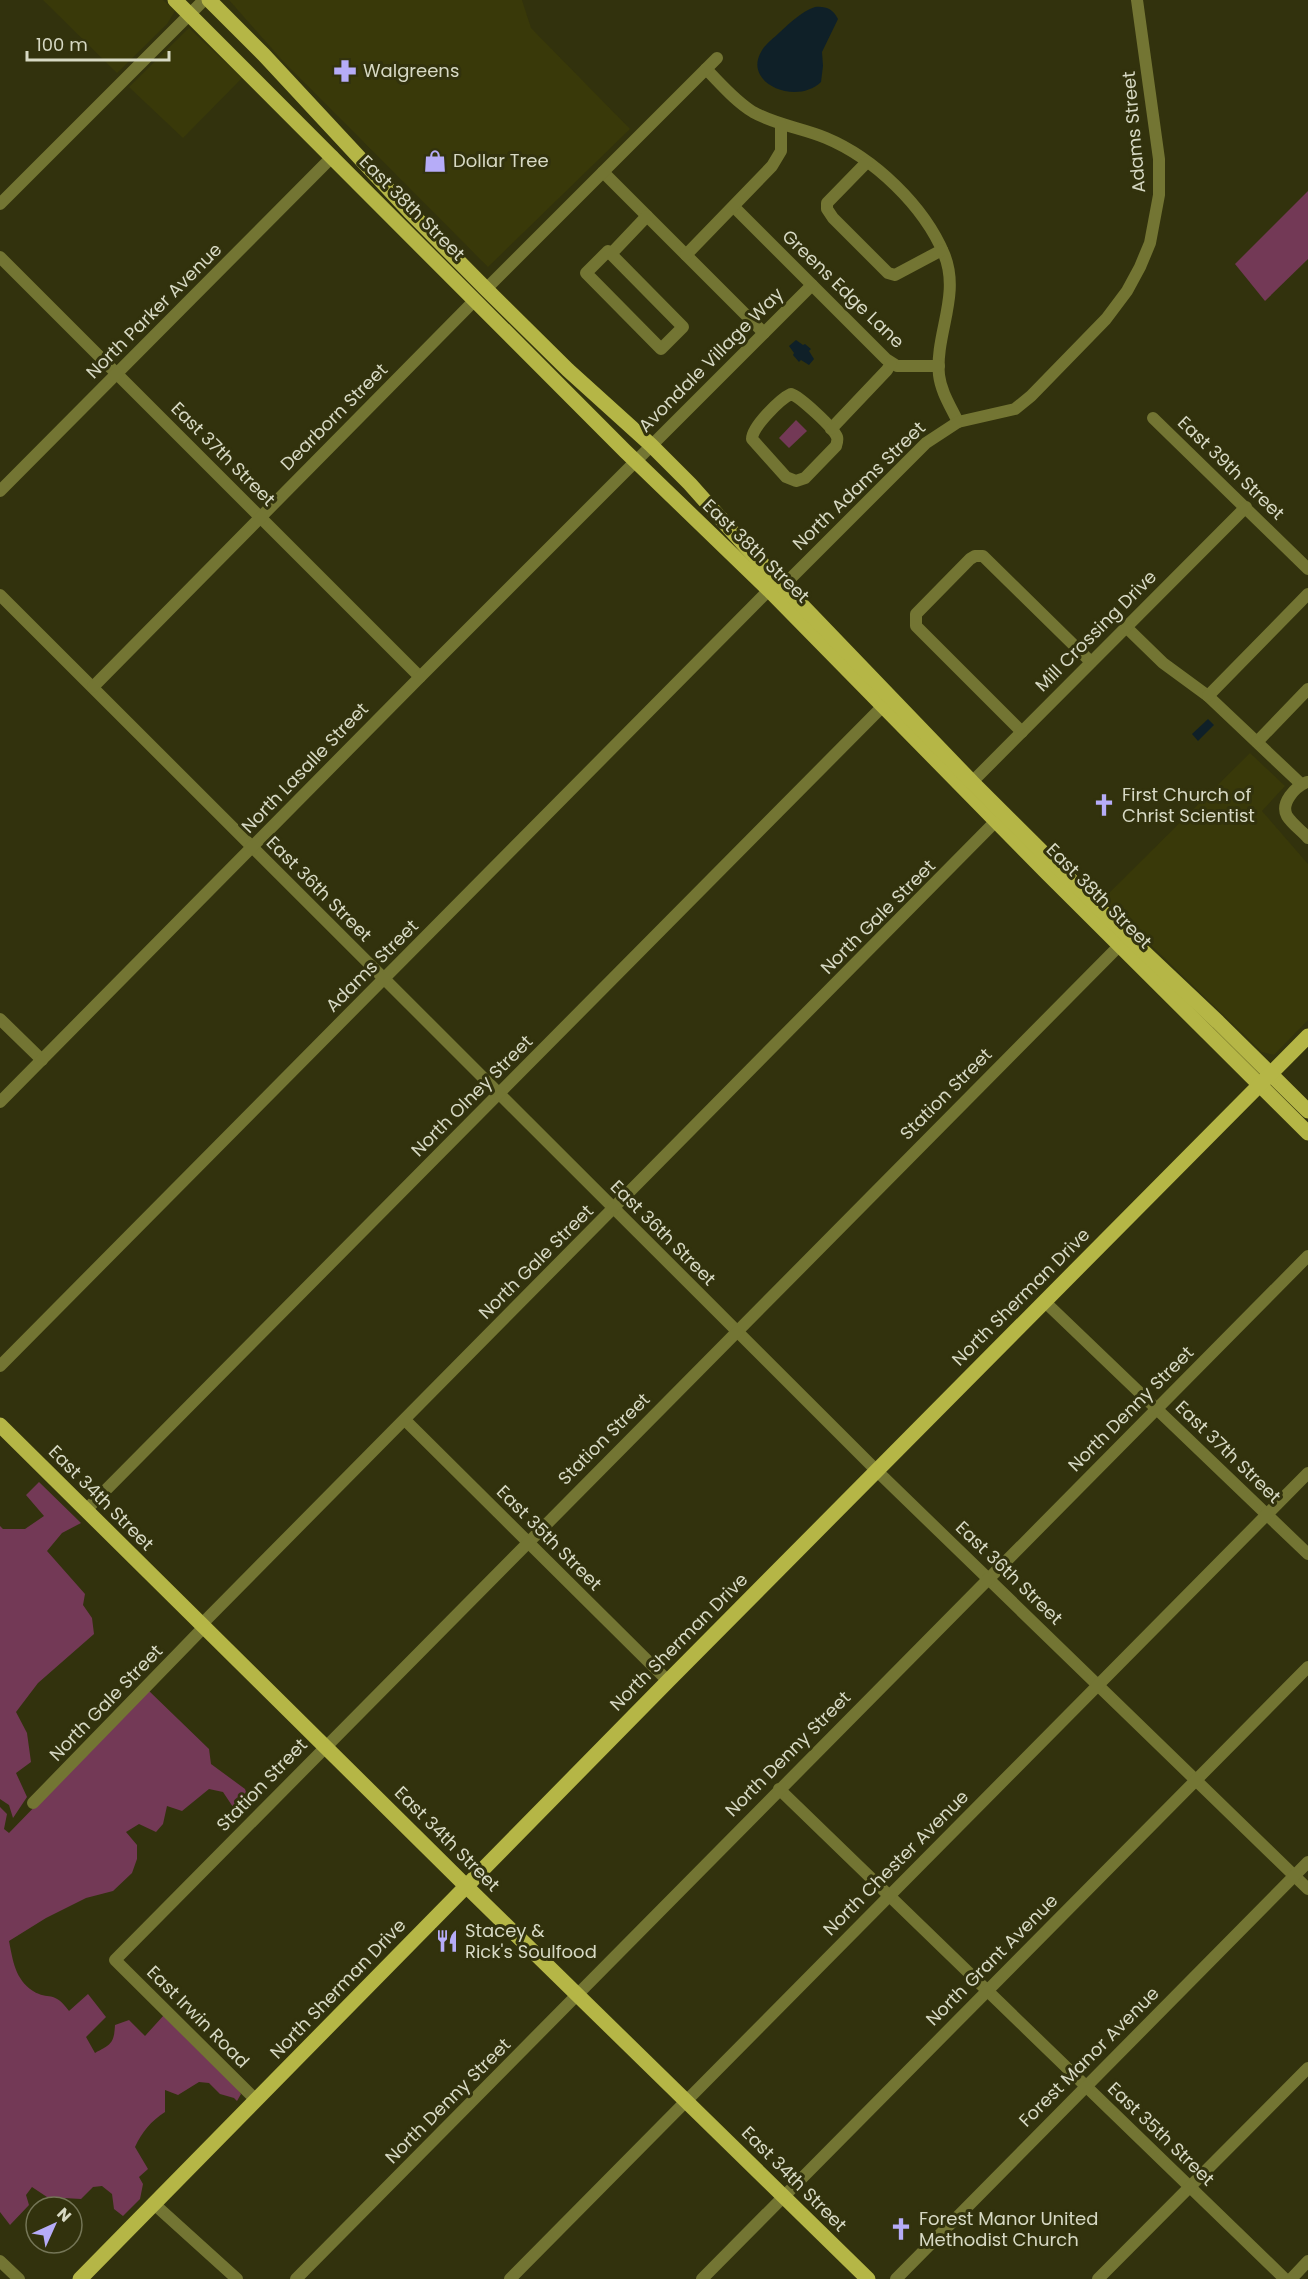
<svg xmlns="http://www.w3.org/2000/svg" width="1308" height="2279" font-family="Poppins,sans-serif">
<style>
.built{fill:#393909}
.green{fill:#733956}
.water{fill:#0f2028}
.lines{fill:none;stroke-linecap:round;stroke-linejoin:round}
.minor{stroke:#737533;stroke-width:12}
.major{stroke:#b5b646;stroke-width:15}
.labels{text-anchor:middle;stroke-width:6;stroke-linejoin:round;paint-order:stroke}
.poi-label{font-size:18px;fill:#d7d9c4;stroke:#32320d;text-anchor:start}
.street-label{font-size:18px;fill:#d7d9c4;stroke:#32320d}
</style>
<rect width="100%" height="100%" fill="#32320d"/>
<g class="built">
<polygon points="43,0 163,0 175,11 167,24 117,73"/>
<polygon points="229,0 522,0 531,28 630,129 488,267 281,59"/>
<polygon points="189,28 242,78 183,138 129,87"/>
<polygon points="1250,753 1285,786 1262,811 1308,864 1308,1020 1274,1055 1262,1052 1103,899"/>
</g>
<g class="green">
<polygon points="1308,191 1308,259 1265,301 1235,264"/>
<polygon points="796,420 807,431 789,448 779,438"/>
<polygon points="39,1482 81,1523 62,1533 47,1551 85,1594 83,1605 92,1618 94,1634 38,1683 16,1712 27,1733 31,1762 16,1773 27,1797 13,1818 9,1805 0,1799 0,1526 3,1529 25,1529 44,1516 26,1495"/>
<path d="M148 1690 209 1749 211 1764 245 1789 250 1805 239 1816 223 1792 209 1789 182 1811 167 1806 163 1824 156 1832 139 1824 126 1832 137 1845V1859L132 1873 113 1891 86 1898 46 1918 9 1941C13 1961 15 1979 33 1991 49 2001 53 1989 69 2011L88 1994 106 2017 86 2037 95 2053C111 2044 114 2044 115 2025L129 2020 145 2036 164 2015 233 2082 241 2094 237 2101 234 2098 220 2094 209 2083 199 2082 178 2095 165 2090V2112C151 2121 142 2132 135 2147L148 2169 139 2177 143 2184 140 2199 123 2216 114 2209 112 2194 102 2186 93 2187 81 2199 47 2197 32 2187 26 2195 29 2205 10 2225 0 2212V1807L7 1814 4 1829 9 1833Z"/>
</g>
<g class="water">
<path d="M815 7C826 6 833 9 838 19L822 52 823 66 821 82C796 106 743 83 761 52 765 44 774 38 780 32 791 22 801 12 815 7Z"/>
<polygon points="796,340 803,345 805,344 811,349 809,351 814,359 809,365 801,360 799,362 793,355 794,353 789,346"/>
<polygon points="1208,719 1214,725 1198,741 1192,734"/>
</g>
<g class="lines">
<g class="minor">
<path d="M706 69C721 84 735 101 753 112 776 125 802 128 826 138 874 158 924 206 944 254 961 295 935 334 939 375 941 392 951 407 958 422"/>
<polyline points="867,162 827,203 827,209 833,218 888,273 895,275 942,250"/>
<polyline points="603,172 764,333"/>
<polyline points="0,204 204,0"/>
<polyline points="734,207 886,359 897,366 939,366"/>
<polyline points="611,254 683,327 661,349 586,273 608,251 611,254 647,216"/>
<polyline points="686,255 772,166 781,151 781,124"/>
<polyline points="0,257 420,677"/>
<polyline points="486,289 717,58"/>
<path d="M791 394C800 397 833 427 837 437 838 440 837 443 836 446L805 478 796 481 786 477 752 439C752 427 780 399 791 394Z"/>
<polyline points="1153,418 1308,569"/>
<polyline points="831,429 887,370 891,363"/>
<polyline points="0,491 333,156"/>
<polyline points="784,585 926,443 958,422 1015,409 1031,396 1106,319 1127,291 1140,267 1150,243 1159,195 1159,159 1137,0"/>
<polyline points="0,595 876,1470 1308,1889"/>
<polyline points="1126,627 1163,663 1208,696 1301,784"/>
<polyline points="93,687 475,300"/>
<polyline points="1208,696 1308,594"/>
<polyline points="1022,732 916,626 916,614 970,559 975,556 983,556 1091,662"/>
<polyline points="1257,742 1308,689"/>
<polyline points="972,782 1246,507"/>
<path d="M1307 782C1295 787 1280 803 1287 816 1292 824 1302 831 1308 838"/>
<polyline points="0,1019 42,1060"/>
<polyline points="0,1102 420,677 812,285"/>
<polyline points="1044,1301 1308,1554"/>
<polyline points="0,1366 769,590"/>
<polyline points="405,1420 668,1681"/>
<polyline points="86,1510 883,706"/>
<polyline points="201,1625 996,821"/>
<polyline points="779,1789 1285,2279"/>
<polyline points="33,1803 204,1627"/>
<polyline points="256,2100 115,1960 1120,945"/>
<polyline points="153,2203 237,2279"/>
<polyline points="0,2261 19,2279"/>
<polyline points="296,2279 1308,1256"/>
<polyline points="510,2279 1308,1473"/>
<polyline points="702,2279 1308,1667"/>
<polyline points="896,2279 1308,1862"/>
<polyline points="1098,2279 1308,2068"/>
<polyline points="1291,2279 1308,2261"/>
</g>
<g class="major">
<polyline points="175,0 625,451 769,590 1047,873 1308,1133"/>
<polyline points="209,0 264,55 409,211 486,289 568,370 651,445 690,484 747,548 972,782 1127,936 1218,1022 1308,1111"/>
<polyline points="0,1425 466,1886 868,2279"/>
<polyline points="80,2279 668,1681 1308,1036"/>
</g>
</g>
<defs>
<g id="pharmacy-bare" transform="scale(1.8)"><path d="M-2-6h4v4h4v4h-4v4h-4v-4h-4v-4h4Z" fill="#b6acf8" stroke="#32320d" stroke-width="2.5" paint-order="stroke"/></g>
<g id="shop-bare" transform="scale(1.8)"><path d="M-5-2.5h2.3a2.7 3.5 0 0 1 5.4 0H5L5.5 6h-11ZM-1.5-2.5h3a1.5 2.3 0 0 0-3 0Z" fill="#b6acf8" stroke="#32320d" stroke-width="2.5" paint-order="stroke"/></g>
<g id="church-bare" transform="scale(1.8)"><path d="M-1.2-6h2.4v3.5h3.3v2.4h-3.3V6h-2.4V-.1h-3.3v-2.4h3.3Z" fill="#b6acf8" stroke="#32320d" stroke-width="2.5" paint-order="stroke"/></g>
<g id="restaurant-bare" transform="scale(1.8)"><path d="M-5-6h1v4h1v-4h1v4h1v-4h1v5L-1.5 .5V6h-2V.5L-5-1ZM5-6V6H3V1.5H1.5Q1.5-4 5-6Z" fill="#b6acf8" stroke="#32320d" stroke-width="2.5" paint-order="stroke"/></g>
</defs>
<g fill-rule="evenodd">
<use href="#pharmacy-bare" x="345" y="71"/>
<use href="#shop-bare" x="435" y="161"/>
<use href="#church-bare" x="1104" y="805"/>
<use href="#restaurant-bare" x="447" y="1941"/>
<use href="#church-bare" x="901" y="2229"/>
</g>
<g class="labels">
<g class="poi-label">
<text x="363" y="77">Walgreens</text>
<text x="453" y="167">Dollar Tree</text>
<text x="1122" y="801">First Church of<tspan x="1122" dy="21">Christ Scientist</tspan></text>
<text x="465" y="1937">Stacey &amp;<tspan x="465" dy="21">Rick's Soulfood</tspan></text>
<text x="919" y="2225">Forest Manor United<tspan x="919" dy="21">Methodist Church</tspan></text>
</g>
<g class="street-label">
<text transform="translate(1134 132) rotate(-95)" y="6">Adams Street</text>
<text transform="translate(412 208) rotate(45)" y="6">East 38th Street</text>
<text transform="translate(843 289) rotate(44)" y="6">Greens Edge Lane</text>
<text transform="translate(154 311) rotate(-45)" y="6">North Parker Avenue</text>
<text transform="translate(711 360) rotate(-45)" y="6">Avondale Village Way</text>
<text transform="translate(334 417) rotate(-45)" y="6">Dearborn Street</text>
<text transform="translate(223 454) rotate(45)" y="6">East 37th Street</text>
<text transform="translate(1231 468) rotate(44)" y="6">East 39th Street</text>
<text transform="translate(859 486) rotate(-44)" y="6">North Adams Street</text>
<text transform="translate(756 551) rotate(44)" y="6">East 38th Street</text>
<text transform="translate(1096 631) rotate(-45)" y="6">Mill Crossing Drive</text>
<text transform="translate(305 768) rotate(-46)" y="6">North Lasalle Street</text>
<text transform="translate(319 889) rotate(45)" y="6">East 36th Street</text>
<text transform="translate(1099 896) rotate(45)" y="6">East 38th Street</text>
<text transform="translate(878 917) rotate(-45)" y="6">North Gale Street</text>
<text transform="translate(372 966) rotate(-45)" y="6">Adams Street</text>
<text transform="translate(946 1094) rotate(-45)" y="6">Station Street</text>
<text transform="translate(472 1096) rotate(-45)" y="6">North Olney Street</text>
<text transform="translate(663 1233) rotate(45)" y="6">East 36th Street</text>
<text transform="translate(536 1262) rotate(-45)" y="6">North Gale Street</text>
<text transform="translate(1021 1297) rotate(-45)" y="6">North Sherman Drive</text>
<text transform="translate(1131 1409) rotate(-45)" y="6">North Denny Street</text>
<text transform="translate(604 1439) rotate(-45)" y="6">Station Street</text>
<text transform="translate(1228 1452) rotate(44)" y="6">East 37th Street</text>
<text transform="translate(101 1498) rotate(45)" y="6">East 34th Street</text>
<text transform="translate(549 1538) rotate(45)" y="6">East 35th Street</text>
<text transform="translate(1009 1573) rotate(44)" y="6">East 36th Street</text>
<text transform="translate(679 1642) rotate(-45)" y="6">North Sherman Drive</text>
<text transform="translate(106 1703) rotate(-46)" y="6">North Gale Street</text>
<text transform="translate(788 1754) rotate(-45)" y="6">North Denny Street</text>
<text transform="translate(262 1785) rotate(-46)" y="6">Station Street</text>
<text transform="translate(447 1839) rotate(45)" y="6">East 34th Street</text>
<text transform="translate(896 1863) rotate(-45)" y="6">North Chester Avenue</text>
<text transform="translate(992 1960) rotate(-45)" y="6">North Grant Avenue</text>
<text transform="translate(338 1989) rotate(-46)" y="6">North Sherman Drive</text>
<text transform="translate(198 2017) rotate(45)" y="6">East Irwin Road</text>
<text transform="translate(1089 2057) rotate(-45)" y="6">Forest Manor Avenue</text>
<text transform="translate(448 2101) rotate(-45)" y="6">North Denny Street</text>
<text transform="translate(1161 2134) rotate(44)" y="6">East 35th Street</text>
<text transform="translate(794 2179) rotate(45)" y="6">East 34th Street</text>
</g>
</g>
<g transform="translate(54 2225) rotate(45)"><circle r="28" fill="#32320d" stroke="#747556" stroke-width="1.5"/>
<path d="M0-4.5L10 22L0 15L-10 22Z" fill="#b6acf8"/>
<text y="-9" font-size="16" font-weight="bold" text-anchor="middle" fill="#d7d9c4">N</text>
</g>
<path d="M27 51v9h142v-9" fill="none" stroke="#d7d9c4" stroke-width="3"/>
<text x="36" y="51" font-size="18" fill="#d7d9c4" stroke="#32320d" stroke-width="4.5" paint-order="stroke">100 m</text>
</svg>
